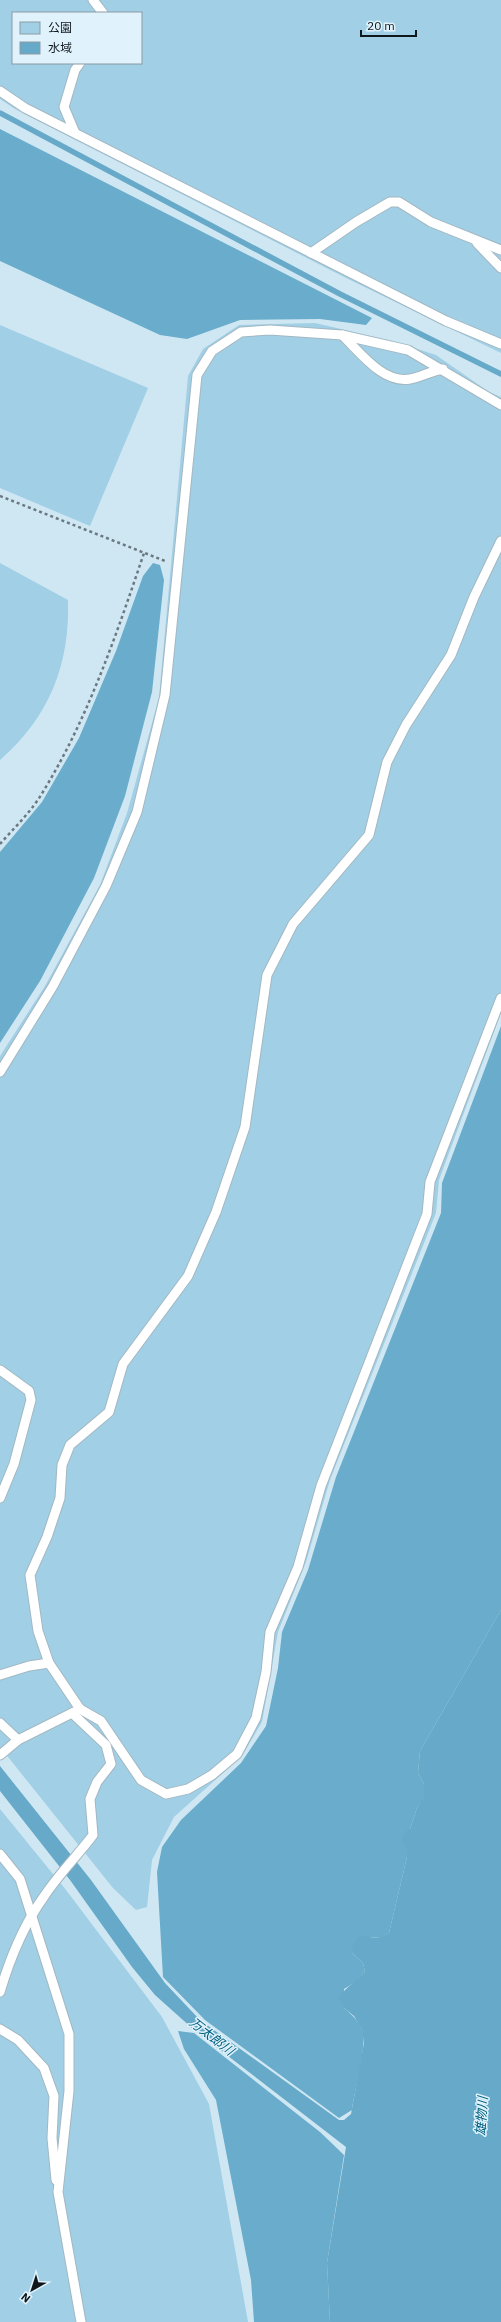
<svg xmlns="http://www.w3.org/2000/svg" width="501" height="2322" font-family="'IBM Plex Sans','Noto Sans JP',sans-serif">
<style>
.green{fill:#a1cfe5;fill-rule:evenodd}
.forest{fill:#69accb}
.water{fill:#66a9c8}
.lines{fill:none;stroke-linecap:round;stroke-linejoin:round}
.stream{stroke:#66a9c8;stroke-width:5.5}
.lane-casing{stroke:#a2b8c3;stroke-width:11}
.path{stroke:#6a7981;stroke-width:2.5;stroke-dasharray:3 3;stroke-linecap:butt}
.lane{stroke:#fff;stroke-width:9}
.labels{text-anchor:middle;stroke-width:3;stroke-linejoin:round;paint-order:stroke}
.water-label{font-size:13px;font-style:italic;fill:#02607f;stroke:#e0f3fd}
</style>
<rect width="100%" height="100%" fill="#cfe7f3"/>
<g class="green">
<path d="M0 0H501V353L346 278 15 109 0 99ZM13 13H141V63H13Z"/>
<polygon points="315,323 393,341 436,355 489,392 501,397 501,1013 439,1180 436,1213 330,1480 306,1562 278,1632 262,1722 242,1756 174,1817 152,1860 147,1907 136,1910 113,1888 0,1747 0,1056 45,986 100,885 127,813 159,698 188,376 203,349 239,325"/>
<polygon points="0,325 148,388 90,526 0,488"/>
<path d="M0 563 68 600C70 665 49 717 0 760Z"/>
<polygon points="0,1809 66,1890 162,2017 209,2104 248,2322 0,2322"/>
</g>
<g class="forest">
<polygon points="0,129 372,318 366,325 320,319 240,320 187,339 160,335 0,261"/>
<polygon points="153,563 160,565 164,580 152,692 125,796 94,878 40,981 0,1043 0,852 42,802 79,738 116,651 143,576"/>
<path d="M501 1026V1610L420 1751 418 1773 424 1784V1798L417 1808 410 1829 407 1857 389 1933 380 1938 371 1937 352 1953 363 1963 365 1972 357 1981 344 1989V2008C351 2014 359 2021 362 2029 368 2044 354 2092 352 2110L339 2118 205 2020 163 1977 157 1872 162 1847 181 1820 241 1763 266 1726 278 1668 282 1632 308 1570 336 1477 441 1213 442 1183Z"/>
<polygon points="178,2031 194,2033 320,2132 344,2155 327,2263 330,2322 254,2322 251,2280 216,2100 184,2049"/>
</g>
<path class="water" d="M501 1610V2322H330L327 2263 346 2147 193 2029 155 1995 132 1967 70 1880 0 1791V1766L91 1880 165 1983 200 2020 339 2120H344L351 2114 364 2043 362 2029 354 2016 344 2008 339 1997C346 1987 357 1981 365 1972L363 1963 352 1953 354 1943 360 1936 379 1938 389 1933 407 1857V1849L402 1841 405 1832 410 1829 417 1808 424 1797V1784L418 1773 420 1751Z"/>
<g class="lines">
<polyline class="stream" points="0,113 340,294 501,374"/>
<g class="lane-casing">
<g id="lane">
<polyline points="93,0 103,13"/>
<polyline points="0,91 25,108 446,321 501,344"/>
<polyline points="75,133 64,107 75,70 80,63"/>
<polyline points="477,243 501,268"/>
<polyline points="311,253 356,222 390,202 399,202 431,222 501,250"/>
<path d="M342 335C360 352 383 384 410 379 421 377 431 371 443 369"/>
<polyline points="0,1072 53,986 106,886 137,812 165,695 197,375 212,351 241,332 270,330 342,335 408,350 501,405"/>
<polyline points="0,1370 29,1391 31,1400 14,1464 0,1498"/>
<polyline points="0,1675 29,1666 49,1663"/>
<polyline points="80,1709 101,1721 141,1780 166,1794 188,1789 212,1775 237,1754 256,1718 266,1672 270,1632 298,1567 321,1486 427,1214 430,1182 501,998"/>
<polyline points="0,1723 18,1740"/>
<polyline points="0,1755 18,1740 80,1709 49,1663 38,1631 30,1575 47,1537 60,1498 62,1465 70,1445 109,1412 123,1364 188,1276 216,1212 245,1127 267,975 293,924 369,835 387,762 406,725 451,655 474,597 501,541"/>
<polyline points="0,1854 20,1879 69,2034 69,2091 58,2192 81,2322"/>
<path d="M0 1992C10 1958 24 1924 45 1895 59 1874 78 1855 93 1835L90 1799 97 1782 111 1764 106 1745 72 1713"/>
<polyline points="0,2029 18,2040 44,2068 54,2096 52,2138 56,2180"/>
</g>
</g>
<g class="path">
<polyline points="0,496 165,561"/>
<path d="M0 844C13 829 30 813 41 795 87 721 116 636 144 553"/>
</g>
<use href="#lane" class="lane"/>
</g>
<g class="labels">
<g class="water-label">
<text transform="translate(212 2036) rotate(38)" y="5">万太郎川</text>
<text transform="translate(481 2116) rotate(-86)" y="5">雄物川</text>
</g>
</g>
<rect x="12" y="12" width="130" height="52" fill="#e0f3fd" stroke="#8c9ba3"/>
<rect x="20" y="22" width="20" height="12" fill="#a1cfe5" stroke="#8c9ba3"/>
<text x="48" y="32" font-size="12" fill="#0f171b">公園</text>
<rect x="20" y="42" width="20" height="12" fill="#66a9c8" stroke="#8c9ba3"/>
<text x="48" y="52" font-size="12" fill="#0f171b">水域</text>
<g transform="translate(32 2290) rotate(219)" stroke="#e0f3fd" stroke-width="3" paint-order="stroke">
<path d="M0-3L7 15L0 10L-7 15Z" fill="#0f171b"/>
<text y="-6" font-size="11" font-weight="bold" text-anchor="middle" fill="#0f171b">N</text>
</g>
<path d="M361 30v6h55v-6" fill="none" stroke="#0f171b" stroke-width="2"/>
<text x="367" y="30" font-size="12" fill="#0f171b" stroke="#e0f3fd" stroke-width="3" paint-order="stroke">20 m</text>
</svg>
